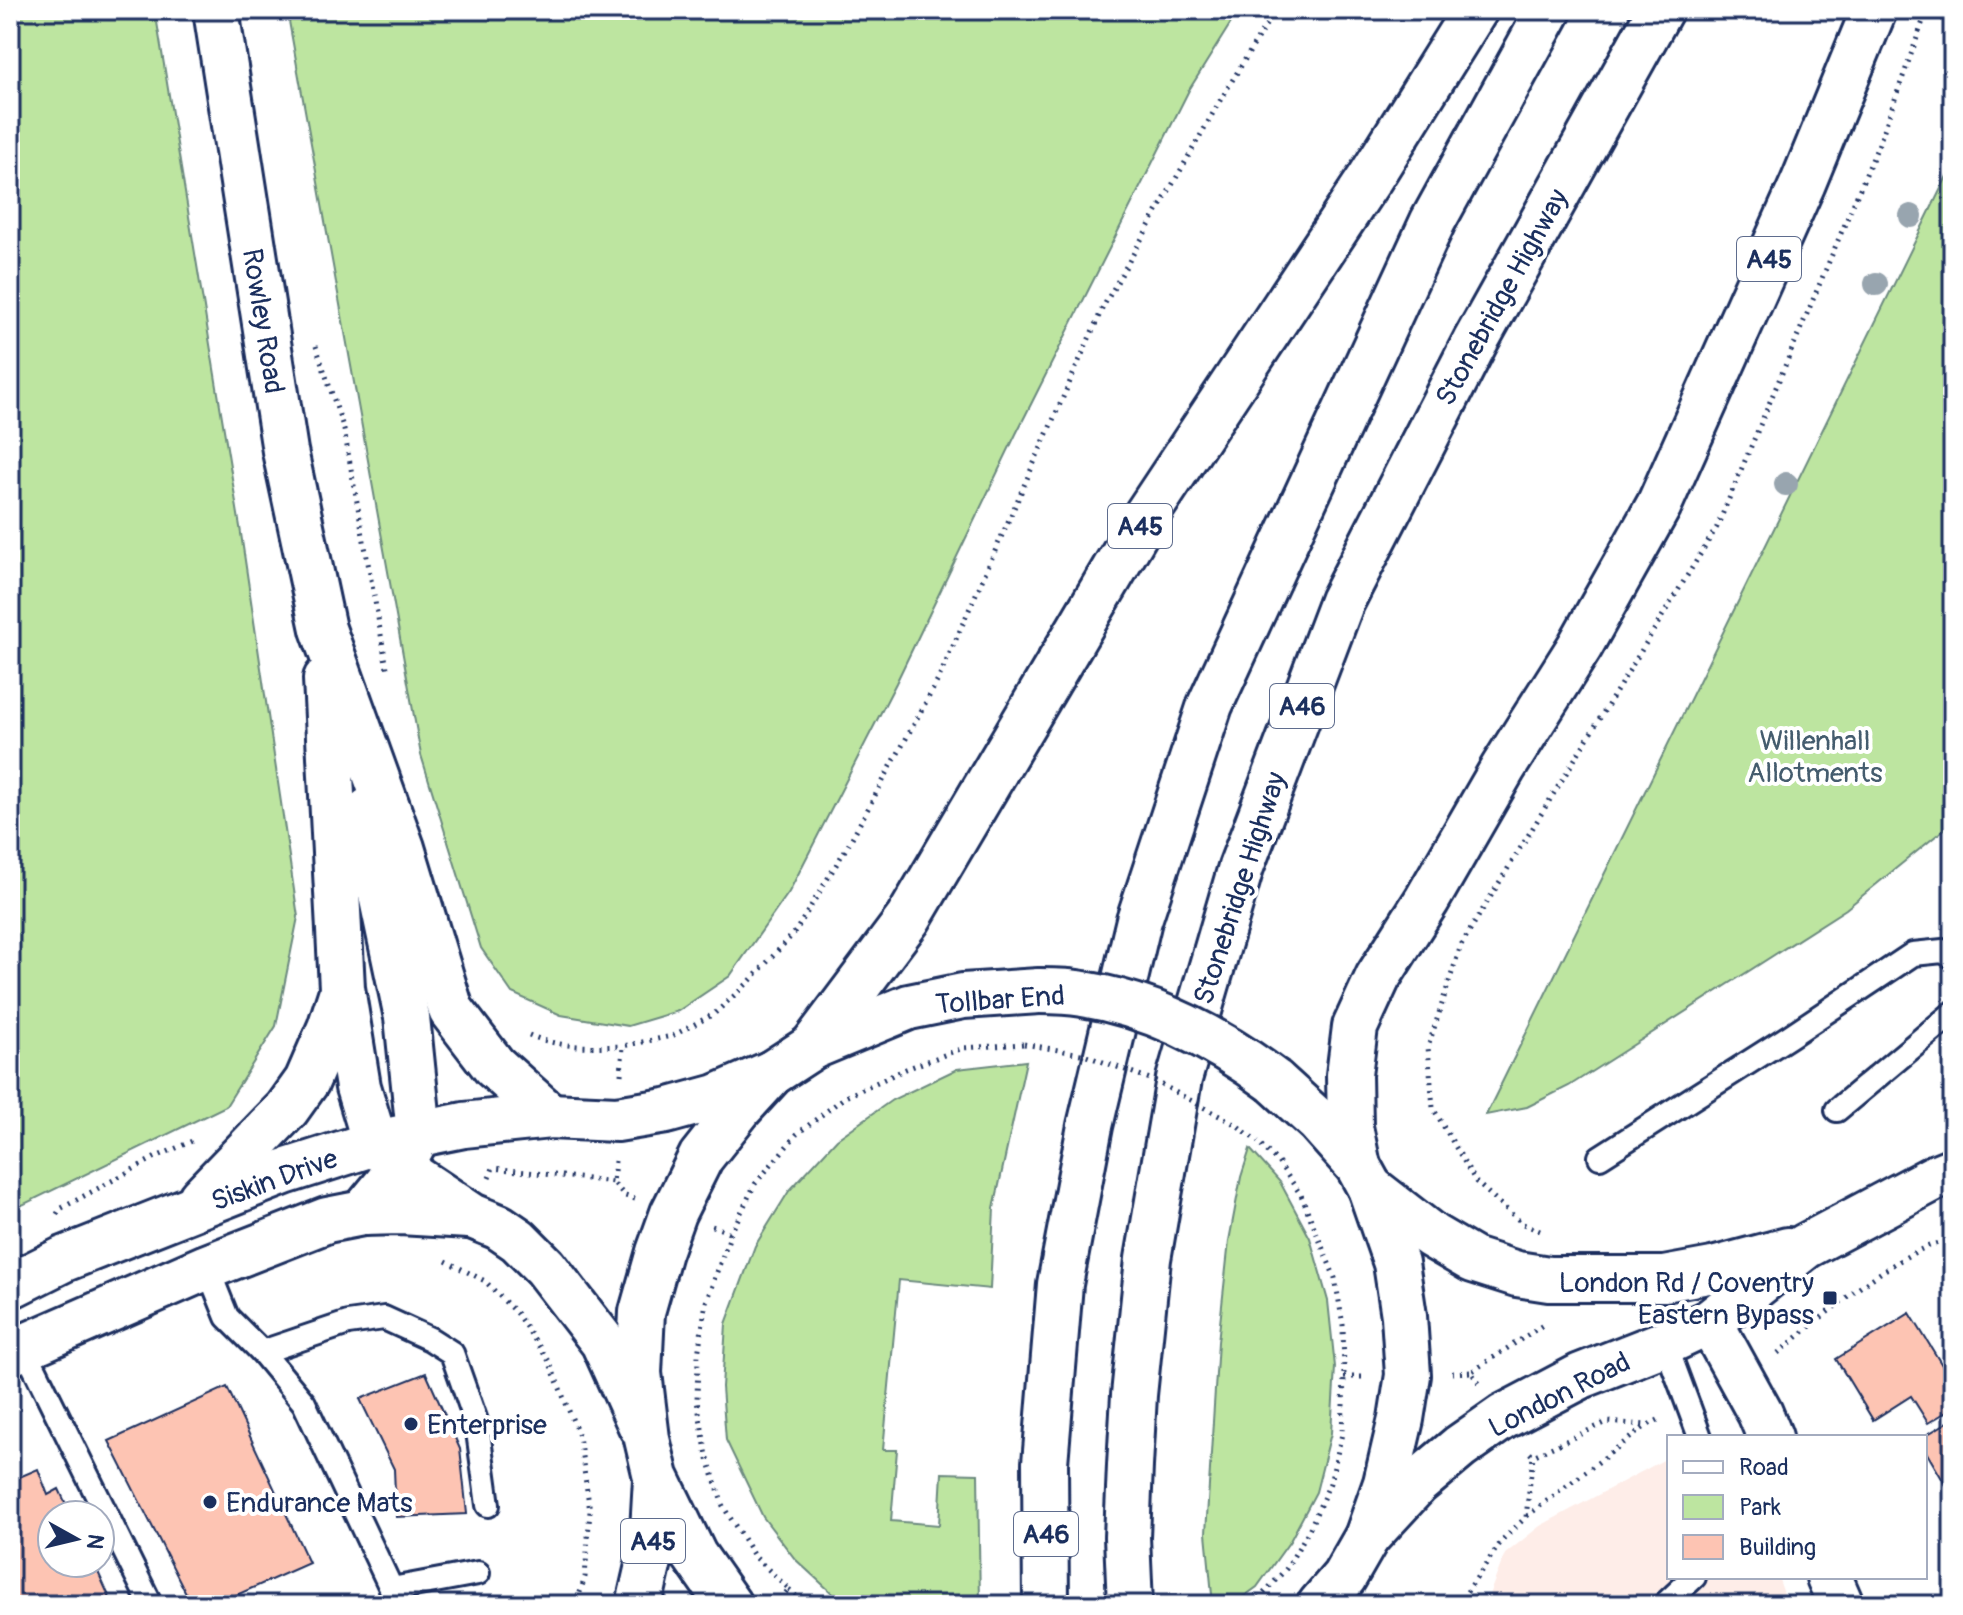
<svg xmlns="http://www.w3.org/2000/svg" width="1963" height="1615" font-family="Pangolin,sans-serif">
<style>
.built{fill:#feede8}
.green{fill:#bde5a0;stroke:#6c8a7f;stroke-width:2}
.building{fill:#fdc4b3;stroke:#1b2f5e;stroke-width:2}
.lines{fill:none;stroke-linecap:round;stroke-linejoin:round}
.service-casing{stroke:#1b2f5e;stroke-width:28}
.minor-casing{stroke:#1b2f5e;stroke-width:50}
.tertiary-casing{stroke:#1b2f5e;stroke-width:50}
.secondary-casing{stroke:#1b2f5e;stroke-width:50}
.trunk-casing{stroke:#1b2f5e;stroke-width:50}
.path{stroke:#1b2f5e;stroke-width:5;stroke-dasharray:2 6;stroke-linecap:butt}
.service{stroke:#fff;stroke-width:22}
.minor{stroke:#fff;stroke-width:44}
.tertiary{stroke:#fff;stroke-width:44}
.secondary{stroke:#fff;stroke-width:44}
.trunk{stroke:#fff;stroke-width:44}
.trunk-bridge-casing{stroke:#1b2f5e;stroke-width:50;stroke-linecap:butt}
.path-bridge{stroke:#1b2f5e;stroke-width:5;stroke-dasharray:2 6;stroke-linecap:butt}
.trunk-bridge{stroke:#fff;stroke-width:44}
.tree{fill:#98a5af}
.poi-dot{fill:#1b2f5e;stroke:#fff;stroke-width:3}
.labels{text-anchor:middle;stroke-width:8;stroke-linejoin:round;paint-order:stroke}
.shield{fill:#fff;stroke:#5f6d8e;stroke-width:2}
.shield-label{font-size:26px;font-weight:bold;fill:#1b2f5e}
.street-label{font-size:28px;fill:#1b2f5e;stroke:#fff}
.park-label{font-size:28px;fill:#445c6e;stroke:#fff}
.poi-label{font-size:28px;fill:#1b2f5e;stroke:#fff;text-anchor:start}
</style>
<rect width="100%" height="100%" fill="#fff"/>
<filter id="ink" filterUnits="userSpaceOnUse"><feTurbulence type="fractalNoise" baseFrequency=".0125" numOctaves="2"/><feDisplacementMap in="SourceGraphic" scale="16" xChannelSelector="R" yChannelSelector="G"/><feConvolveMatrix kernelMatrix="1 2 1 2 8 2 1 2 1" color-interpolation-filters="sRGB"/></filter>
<g filter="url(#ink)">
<polygon class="built" points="1669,1457 1669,1577 1778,1577 1788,1605 1485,1605 1505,1554 1540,1526"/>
<g class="green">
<polygon points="10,10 155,10 240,527 298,917 276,1026 226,1106 10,1211"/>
<polygon points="287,10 1239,10 1189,90 1016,434 896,683 789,892 730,976 678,1011 628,1026 561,1015 512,993 481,948 421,755"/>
<polygon points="1953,164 1953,822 1846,909 1569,1086 1527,1107 1486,1115"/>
<polygon points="1026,1061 994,1208 990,1289 899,1280 883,1450 897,1450 891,1521 939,1525 942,1473 978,1474 980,1605 845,1605 795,1559 763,1517 726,1440 722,1387 726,1324 755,1246 789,1191 837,1139 892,1100 957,1069"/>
<polygon points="1250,1149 1280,1182 1310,1238 1328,1301 1335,1367 1331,1433 1316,1492 1290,1541 1257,1587 1232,1605 1213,1605 1206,1533 1218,1342 1229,1241 1241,1177"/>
</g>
<g class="building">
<polygon points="1910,1313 1953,1383 1953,1408 1928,1423 1911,1396 1873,1420 1836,1359"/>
<polygon points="426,1373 460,1449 467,1514 396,1517 394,1469 360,1399"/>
<polygon points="227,1387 309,1563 214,1605 192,1605 109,1441"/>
<polygon points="1953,1419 1953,1497 1925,1450 1925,1437 1923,1437"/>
<polygon points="38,1469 48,1495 59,1489 71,1515 52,1515 52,1563 94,1563 113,1605 10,1605 10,1481"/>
</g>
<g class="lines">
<g class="service-casing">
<g id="service">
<polyline points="1837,1110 1953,1013"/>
<polyline points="1600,1157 1790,1036 1913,954 1943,951 1953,957"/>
<polyline points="207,1267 227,1317 262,1352 304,1403 399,1605"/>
<polyline points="1665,1343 1700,1437"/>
<polyline points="24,1347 151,1605"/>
<polyline points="262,1352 348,1323 384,1318 430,1339 452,1353 477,1424 488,1505"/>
<polyline points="392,1589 478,1573"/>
<polyline points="1664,1605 1694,1577"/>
</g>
</g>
<g class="minor-casing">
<g id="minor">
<polyline points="1710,1322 1760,1413 1770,1437"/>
<polyline points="1829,1577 1841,1605"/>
</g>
</g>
<g class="tertiary-casing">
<g id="tertiary">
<polyline points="216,10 285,451 323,629 402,848 451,1010 494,1066 550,1116"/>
<polyline points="326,679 342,988 358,1087 375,1143 400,1168 472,1216 499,1227 518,1240 545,1267 603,1342 641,1426"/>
<polyline points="201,1198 287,1109 307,1081 330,1028 341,994"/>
<polyline points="363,1213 400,1168 419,1133 407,1017 378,880 369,810"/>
<polyline points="10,1286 64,1259 284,1172 375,1143 464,1125 550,1116 617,1119 666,1111 717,1097 772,1073"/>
<polyline points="10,1353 207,1267 327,1220 363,1213 400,1212 469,1216"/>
</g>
</g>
<g class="secondary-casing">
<g id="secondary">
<polyline points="1370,1188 1432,1236 1473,1260 1517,1274 1549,1279 1664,1279 1713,1270 1788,1250"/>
<polyline points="1367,1537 1417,1483 1460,1447 1503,1417 1581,1376 1665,1343 1710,1322 1806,1246 1936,1177 1953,1170"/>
</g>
</g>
<g class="trunk-casing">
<g id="trunk">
<polyline points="812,1047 908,919 1147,514 1370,178 1475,10"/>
<polyline points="1274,1081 1318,1121 1358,1166 1370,1188 1396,1263 1404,1316 1408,1375 1401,1419 1386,1483 1367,1537 1344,1577 1320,1605"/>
<polyline points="1358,1166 1350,1127 1349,1075 1355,1027 1378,977 1427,900 1503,768 1580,646 1659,505 1803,183 1874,10"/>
<polyline points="639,1605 652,1548 656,1479"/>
<polyline points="729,1605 694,1555 656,1477 647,1439 639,1373 642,1312 659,1252 673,1213 701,1157 739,1109 772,1073 812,1047 909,1007 963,996 1039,991"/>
<polyline points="1046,1605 1045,1463 1060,1284 1090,1126 1139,920 1210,705 1433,221 1549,10"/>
<polyline points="1130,1605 1127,1537 1130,1466 1134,1395 1148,1259 1179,1079 1241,867 1342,601 1475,342 1660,10"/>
</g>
</g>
<g class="path">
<polyline points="316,346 344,430 387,668"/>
<path d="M529 1035C559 1048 590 1047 623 1046"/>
<polyline points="621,1075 623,1046 672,1036 714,1014 749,982 795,932 847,847 938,680 1103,307 1221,99 1275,10"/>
<polyline points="615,1161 613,1182 625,1196 635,1199"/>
<polyline points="489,1178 493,1168 613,1182"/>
<polyline points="57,1214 60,1209 154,1158 192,1141"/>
<polyline points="712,1226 731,1233"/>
<polyline points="1540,1231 1523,1224 1476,1182 1433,1108 1428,1047 1461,945 1717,527 1880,141 1927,10"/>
<polyline points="446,1261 485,1281 517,1314 549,1361 579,1436 590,1511 585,1577 576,1605"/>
<path d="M1778 1353C1814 1324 1908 1240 1953 1241"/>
<polyline points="1452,1373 1471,1372"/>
<polyline points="1344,1377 1366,1377"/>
<polyline points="1479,1383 1471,1372 1543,1325 1543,1322"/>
<polyline points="1530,1453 1533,1456 1607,1422 1648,1425 1658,1420"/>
<polyline points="1527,1516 1646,1426"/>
<polyline points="789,1589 805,1605"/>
<polyline points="775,1605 789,1589 754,1556 723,1506 707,1456 697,1401 698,1355 706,1302 731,1233 755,1184 797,1134 845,1097 906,1069 963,1048 1024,1044"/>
<polyline points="1253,1605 1286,1569 1309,1530 1330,1483 1342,1434 1344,1377 1343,1325 1335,1278 1301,1195 1278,1162 1258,1142"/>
<polyline points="1458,1605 1503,1539 1526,1517 1533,1456"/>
</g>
<use href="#service" class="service"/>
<use href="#minor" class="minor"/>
<use href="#tertiary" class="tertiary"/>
<use href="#secondary" class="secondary"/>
<use href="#trunk" class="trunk"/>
<g class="trunk-bridge-casing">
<path id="trunk-bridge" d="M1039 991C1053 991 1068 991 1083 994 1152 1005 1218 1039 1274 1081"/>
</g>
<polyline class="path-bridge" points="1024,1044 1081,1054 1153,1080 1238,1126 1258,1142"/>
<use href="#trunk-bridge" class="trunk-bridge"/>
</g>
<g class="tree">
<circle cx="1911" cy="216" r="12"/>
<circle cx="1876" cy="284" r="12"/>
<circle cx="1786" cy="484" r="12"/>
</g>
</g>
<g class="poi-dot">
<rect x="1822" y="1290" width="16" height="16" rx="4"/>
<circle cx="411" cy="1424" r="8"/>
<circle cx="210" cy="1502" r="8"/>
</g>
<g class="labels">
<g class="shield">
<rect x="1737" y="237" width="64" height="44" rx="6"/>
<rect x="1108" y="504" width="64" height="44" rx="6"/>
<rect x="1270" y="684" width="64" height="44" rx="6"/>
<rect x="1014" y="1512" width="64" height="44" rx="6"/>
<rect x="621" y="1519" width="64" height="44" rx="6"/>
</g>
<g class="shield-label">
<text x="1769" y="268">A45</text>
<text x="1140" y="535">A45</text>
<text x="1302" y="715">A46</text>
<text x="1046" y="1543">A46</text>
<text x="653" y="1550">A45</text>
</g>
<g class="street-label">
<text transform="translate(1501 297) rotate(-61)" y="10">Stonebridge Highway</text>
<text transform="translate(264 321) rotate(81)" y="10">Rowley Road</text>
<text transform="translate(1239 888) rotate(-72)" y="10">Stonebridge Highway</text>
<text transform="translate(1000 999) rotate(-4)" y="10">Tollbar End</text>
<text transform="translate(274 1179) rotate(-20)" y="10">Siskin Drive</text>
<text transform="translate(1559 1394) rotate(-27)" y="10">London Road</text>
</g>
<g class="park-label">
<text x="1815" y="750">Willenhall<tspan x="1815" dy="32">Allotments</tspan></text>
</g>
<g class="poi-label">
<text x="1814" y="1292" text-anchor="end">London Rd / Coventry<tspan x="1814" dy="32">Eastern Bypass</tspan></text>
<text x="427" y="1434">Enterprise</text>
<text x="226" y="1512">Endurance Mats</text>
</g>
</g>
<rect width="1963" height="1615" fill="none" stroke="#fff" stroke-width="40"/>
<rect x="20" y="20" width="1923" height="1575" fill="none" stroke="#1b2f5e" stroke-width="3" filter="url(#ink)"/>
<rect x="1667" y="1435" width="260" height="144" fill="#ffffff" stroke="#a4acbf" stroke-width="2"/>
<rect x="1683" y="1461" width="40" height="12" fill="#ffffff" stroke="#a4acbf" stroke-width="2"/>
<text x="1739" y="1475" font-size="24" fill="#1b2f5e">Road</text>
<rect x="1683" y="1495" width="40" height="24" fill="#bde5a0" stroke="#a4acbf" stroke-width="2"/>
<text x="1739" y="1515" font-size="24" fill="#1b2f5e">Park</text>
<rect x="1683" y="1535" width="40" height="24" fill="#fdc4b3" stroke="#a4acbf" stroke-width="2"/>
<text x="1739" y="1555" font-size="24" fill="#1b2f5e">Building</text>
<g transform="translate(76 1539) rotate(98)"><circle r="38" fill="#ffffff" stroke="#a4acbf" stroke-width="2"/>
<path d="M0-6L14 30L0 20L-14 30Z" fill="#1b2f5e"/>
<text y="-12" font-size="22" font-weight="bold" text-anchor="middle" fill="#1b2f5e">N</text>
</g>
</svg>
